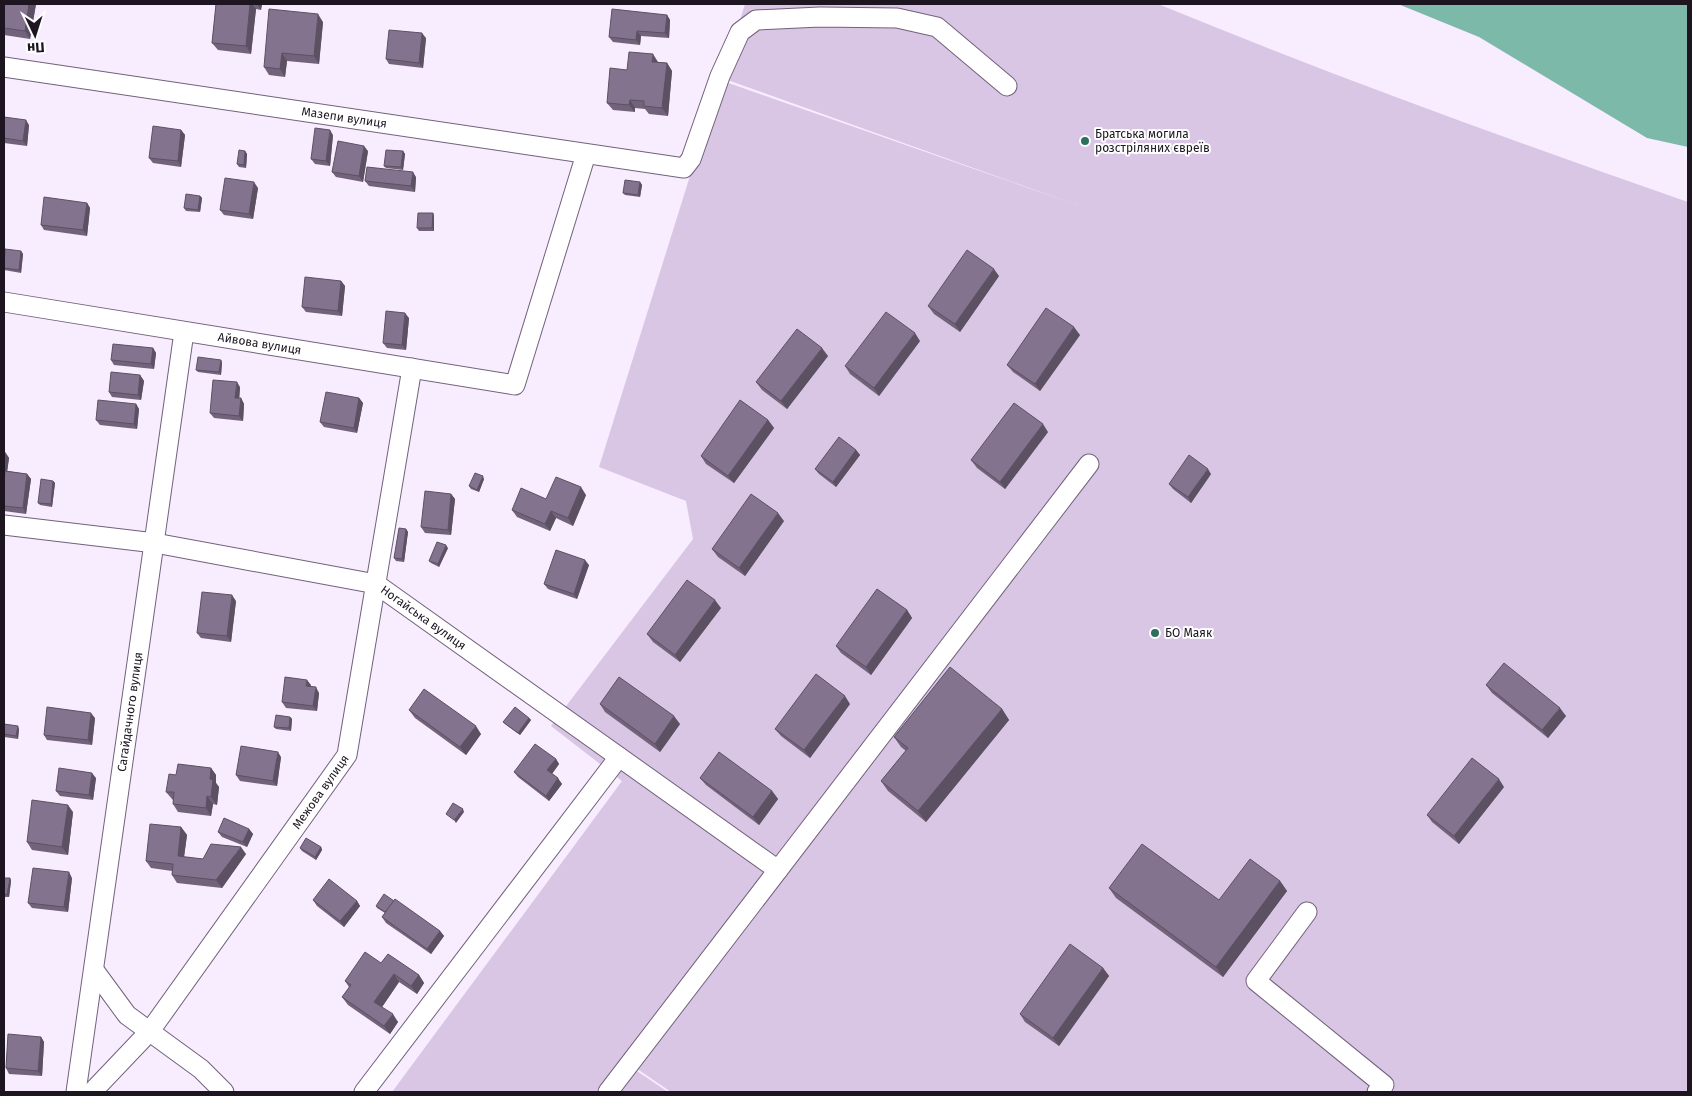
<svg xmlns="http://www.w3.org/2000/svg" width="1692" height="1096" font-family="'Fira Sans',sans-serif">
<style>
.green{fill:#d9c6e4}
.water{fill:#7cb9a9}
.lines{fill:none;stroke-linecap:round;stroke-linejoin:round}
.minor-casing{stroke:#72617b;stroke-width:21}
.minor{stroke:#fff;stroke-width:19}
.wall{fill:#72637a}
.shaded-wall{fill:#5c5063}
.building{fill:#84738e;stroke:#5c5063}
.poi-dot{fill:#2c6f5f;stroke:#fefefe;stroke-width:2}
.labels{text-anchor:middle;stroke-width:4;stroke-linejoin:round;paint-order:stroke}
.street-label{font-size:12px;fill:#1d1620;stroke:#fefefe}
.poi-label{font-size:12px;fill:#1d1620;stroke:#fefefe;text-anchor:start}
</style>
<rect width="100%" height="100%" fill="#f8ecff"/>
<path class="green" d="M745 4H1158C1333 76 1510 140 1688 202V1092H671L630 1064 628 1065 668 1092H392L622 781 551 726 693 539 686 501 599 467 720 80 1077 205 722 78Z"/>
<polygon class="water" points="1398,4 1688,4 1688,147 1647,138 1479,37"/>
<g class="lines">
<g class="minor-casing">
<g id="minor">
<path id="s1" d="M4 67 684 168 691 159 720 76 740 32 756 20 820 17 897 18 937 27 1007 86"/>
<path id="s2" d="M4 302 515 385 586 154"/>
<path id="s3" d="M4 525 155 543 376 584 778 870"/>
<polyline points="1307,912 1256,981 1384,1085 1377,1092"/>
<polyline points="94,970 127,1015 201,1069 224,1092"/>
<path id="s4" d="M76 1092 184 332"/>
<path id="s5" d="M92 1092 150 1031 347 755 412 368"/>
<polyline points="364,1092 619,757"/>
<polyline points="608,1092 1089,464"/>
</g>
</g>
<use href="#minor" class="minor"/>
</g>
<g class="wall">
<polygon points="4,4 36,4 30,39 4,35"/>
<polygon points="216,4 262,4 261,10 256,9 251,54 218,50 212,43"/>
<polygon points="667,15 670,20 669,38 641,36 640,45 613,42 609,37"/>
<polygon points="323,22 319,64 287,61 285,77 269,75 264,67"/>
<polygon points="426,38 423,68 389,64 386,59"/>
<polygon points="658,62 667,63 672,71 668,116 649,114 645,109 635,108 635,112 613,110 607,103 627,70"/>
<polygon points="4,117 29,125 27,146 4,143"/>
<polygon points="181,130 185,135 181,167 153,163 149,158"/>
<polygon points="333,135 330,166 315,164 311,159"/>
<polygon points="245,151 247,154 246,168 239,167 237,164"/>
<polygon points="368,151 363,182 336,177 332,172"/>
<polygon points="403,151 405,154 403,170 386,168 384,166"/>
<polygon points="416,177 415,192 369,186 365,181"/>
<polygon points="640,182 642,185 640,197 625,195 623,193"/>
<polygon points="258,188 253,219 224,215 220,210"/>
<polygon points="200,196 202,198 200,212 186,211 184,208"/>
<polygon points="87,203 90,208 87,236 44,230 41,225"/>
<polygon points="433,213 434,216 434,231 419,231 417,228"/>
<polygon points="21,251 23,254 21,273 4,270 4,259"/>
<polygon points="999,276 960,332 934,314 928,306"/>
<polygon points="341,281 345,286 342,316 306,312 302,307"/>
<polygon points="409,318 406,350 387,348 383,343"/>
<polygon points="1080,335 1040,391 1013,372 1007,365"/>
<polygon points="920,341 879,396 850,374 845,366"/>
<polygon points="153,348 156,353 154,369 114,365 111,360"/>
<polygon points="828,356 787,409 762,390 756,382"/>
<polygon points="222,362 221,375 198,372 196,370"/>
<polygon points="140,375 144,381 141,400 112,397 109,392"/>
<polygon points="240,387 239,398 241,398 244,404 243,421 214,418 210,413"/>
<polygon points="359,398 363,403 357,433 324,427 320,422"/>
<polygon points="136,404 139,409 137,429 100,425 96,420"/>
<polygon points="768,420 774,428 734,483 706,464 701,456"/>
<polygon points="1048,432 1005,489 977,468 971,460"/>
<polygon points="856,450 860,455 836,487 819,474 815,469"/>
<polygon points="4,452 5,452 9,458 7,471 27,474 31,479 26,514 4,511"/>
<polygon points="1211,474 1191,503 1173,489 1169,484"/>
<polygon points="484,479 479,492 471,489 469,486"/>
<polygon points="53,481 55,483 52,507 40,505 38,503"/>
<polygon points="451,494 455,499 451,535 425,533 421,527"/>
<polygon points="586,495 573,526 556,518 550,531 517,517 512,510 546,499"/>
<polygon points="784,521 745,576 718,557 712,549"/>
<polygon points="406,529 408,532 404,562 396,561 394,558"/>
<polygon points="448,548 439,567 431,563 429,561"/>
<polygon points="589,565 577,599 548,589 544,584"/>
<polygon points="236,601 231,642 201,638 197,633"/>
<polygon points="721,608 680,662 653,642 647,634"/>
<polygon points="907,610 912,618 871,675 841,653 836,646"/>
<polygon points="311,685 310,687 319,693 317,711 286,708 282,702"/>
<polygon points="1486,685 1566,716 1548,738 1492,693"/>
<polygon points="600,704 680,724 660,752 605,712"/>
<polygon points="850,704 810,758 781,736 775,729"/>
<polygon points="1002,709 1009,720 926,822 888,791 881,781 906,751 901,747 894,737"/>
<polygon points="409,710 481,734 466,755 415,718"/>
<polygon points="290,717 292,719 291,731 276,729 274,727"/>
<polygon points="95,718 92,745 47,740 44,735"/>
<polygon points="529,718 531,720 520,735 505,724 503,722"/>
<polygon points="4,724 19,729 18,739 4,737"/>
<polygon points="281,757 277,786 240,781 236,775"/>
<polygon points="556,759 559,764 552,774 562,784 549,801 518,777 514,772"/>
<polygon points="211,768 216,775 216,783 219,787 217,805 213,804 211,816 178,812 173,804 173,800 172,799 166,792 176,775"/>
<polygon points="96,778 93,800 60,796 56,791"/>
<polygon points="700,778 772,791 778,799 759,825 706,785"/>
<polygon points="1504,787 1459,844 1432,822 1427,815"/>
<polygon points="73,812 68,855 32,850 27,842"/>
<polygon points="181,827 187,835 184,857 203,859 246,854 222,888 177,883 172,875 172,871 151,868 146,861"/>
<polygon points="249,829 253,834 247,847 222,837 218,832"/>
<polygon points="321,847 322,850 316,860 302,851 300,848"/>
<polygon points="4,878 10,878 11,881 9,897 4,897"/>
<polygon points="72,878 68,912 32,908 28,903"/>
<polygon points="1280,881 1287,891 1223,977 1116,898 1109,888 1219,900"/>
<polygon points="313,900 357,901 360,906 344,927 317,906"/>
<polygon points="376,906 440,931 444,936 431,954 386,923 382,917 385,913 377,908"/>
<polygon points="381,963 419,975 424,983 417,994 399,982 382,1007 398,1022 390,1034 348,1005 342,997 349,987 345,981"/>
<polygon points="1103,968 1109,976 1059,1046 1025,1022 1020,1014"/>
<polygon points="41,1037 44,1042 42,1076 9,1074 6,1068"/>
</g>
<g class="shaded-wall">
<polygon points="29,4 36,4 30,39 25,31"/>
<polygon points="250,4 252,4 256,9 251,54 246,46"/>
<polygon points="257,4 262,4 261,10"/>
<polygon points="318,14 323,22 319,64 314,56"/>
<polygon points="667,15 670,20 669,38 665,33"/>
<polygon points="637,31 641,36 640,45 636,40"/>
<polygon points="422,33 426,38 423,68 419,63"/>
<polygon points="282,53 287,61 285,77 280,69"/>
<polygon points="653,54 658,62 652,62"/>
<polygon points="667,63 672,71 668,116 662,108"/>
<polygon points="630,100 635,108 635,112 629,105"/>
<polygon points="26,120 29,125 27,146 23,141"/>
<polygon points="181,130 185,135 181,167 178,161"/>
<polygon points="330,130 333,135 330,166 326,161"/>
<polygon points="364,146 368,151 363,182 359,176"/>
<polygon points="245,151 247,154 246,168 244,165"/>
<polygon points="403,151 405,154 403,170 401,167"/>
<polygon points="413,172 416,177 415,192 411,186"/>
<polygon points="254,182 258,188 253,219 249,214"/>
<polygon points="640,182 642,185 640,197 638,195"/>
<polygon points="200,196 202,198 200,212 198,210"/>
<polygon points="87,203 90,208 87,236 83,230"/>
<polygon points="433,213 434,216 434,231 432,228"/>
<polygon points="21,251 23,254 21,273 19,270"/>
<polygon points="994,269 999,276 960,332 955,324"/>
<polygon points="341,281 345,286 342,316 338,311"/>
<polygon points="405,313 409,318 406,350 402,345"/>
<polygon points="1074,327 1080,335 1040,391 1035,384"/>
<polygon points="915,333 920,341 879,396 874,388"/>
<polygon points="153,348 156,353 154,369 151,364"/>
<polygon points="822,348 828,356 787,409 781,401"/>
<polygon points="221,360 222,362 221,375 219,372"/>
<polygon points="140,375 144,381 141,400 138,395"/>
<polygon points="237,382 240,387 239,403 235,398"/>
<polygon points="241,398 244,404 243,421 239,416"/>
<polygon points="359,398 363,403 357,433 354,428"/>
<polygon points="136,404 139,409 137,429 134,424"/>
<polygon points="768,420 774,428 734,483 728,476"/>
<polygon points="1043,424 1048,432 1005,489 1000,482"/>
<polygon points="856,450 860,455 836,487 833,482"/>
<polygon points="5,452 9,458 4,495 4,462"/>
<polygon points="1208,469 1211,474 1191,503 1188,497"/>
<polygon points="27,474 31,479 26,514 23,508"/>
<polygon points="483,476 484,479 479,492 477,490"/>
<polygon points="53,481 55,483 52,507 51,504"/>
<polygon points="581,487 586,495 573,526 568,518"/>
<polygon points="451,494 455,499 451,535 448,530"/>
<polygon points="551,511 556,518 550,531 545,524"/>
<polygon points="778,513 784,521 745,576 739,568"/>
<polygon points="406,529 408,532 404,562 402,559"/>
<polygon points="446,545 448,548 439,567 438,564"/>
<polygon points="585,560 589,565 577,599 574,594"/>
<polygon points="232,595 236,601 231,642 227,636"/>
<polygon points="715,600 721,608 680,662 675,655"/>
<polygon points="907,610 912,618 871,675 866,667"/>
<polygon points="307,680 311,685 310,692 306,686"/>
<polygon points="316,687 319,693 317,711 313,706"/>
<polygon points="845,696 850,704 810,758 804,750"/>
<polygon points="1560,708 1566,716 1548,738 1542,730"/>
<polygon points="1002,709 1009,720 926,822 918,811"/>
<polygon points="91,713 95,718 92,745 88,740"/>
<polygon points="674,716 680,724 660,752 655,744"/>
<polygon points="290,717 292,719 291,731 289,728"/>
<polygon points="529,718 531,720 520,735 518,733"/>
<polygon points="18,726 19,729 18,739 16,736"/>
<polygon points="476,726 481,734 466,755 460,747"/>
<polygon points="278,752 281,757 277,786 273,781"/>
<polygon points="556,759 559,764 551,775 547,770"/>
<polygon points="211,768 216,775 216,783 219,787 217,805 211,797 210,779"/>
<polygon points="92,773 96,778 93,800 89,795"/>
<polygon points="558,778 562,784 549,801 546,796"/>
<polygon points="1499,779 1504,787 1459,844 1454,836"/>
<polygon points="772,791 778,799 759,825 753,817"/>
<polygon points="207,796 213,804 211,816 206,808"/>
<polygon points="68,805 73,812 68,855 62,847"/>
<polygon points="463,809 464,812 456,823 454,820"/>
<polygon points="181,827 187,835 183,864 178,856"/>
<polygon points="249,829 253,834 247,847 243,842"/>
<polygon points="241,847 246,854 222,888 216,880"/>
<polygon points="321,847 322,850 316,860 315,857"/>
<polygon points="69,872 72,878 68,912 64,907"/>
<polygon points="10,878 11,881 9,897 7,895"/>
<polygon points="1280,881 1287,891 1223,977 1216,967"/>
<polygon points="357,901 360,906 344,927 340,921"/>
<polygon points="440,931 444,936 431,954 427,949"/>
<polygon points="1103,968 1109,976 1059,1046 1053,1038"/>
<polygon points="394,974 399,982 380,1010 374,1002"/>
<polygon points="419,975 424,983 417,994 411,986"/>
<polygon points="393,1014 398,1022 390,1034 384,1026"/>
<polygon points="41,1037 44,1042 42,1076 38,1071"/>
</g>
<g class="building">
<polygon points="4,4 29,4 25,31 4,28"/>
<polygon points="216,4 250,4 246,46 212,43"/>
<polygon points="269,9 318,14 314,56 282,53 280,69 264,67"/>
<polygon points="612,9 667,15 665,33 637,31 636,40 609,37"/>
<polygon points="389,30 422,33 419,63 386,59"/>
<polygon points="629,52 653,54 652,62 667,63 662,108 644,106 644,101 630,100 629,105 607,103 610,68 627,70"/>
<polygon points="4,117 26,120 23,141 4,138"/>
<polygon points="153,126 181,130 178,161 149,158"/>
<polygon points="315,128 330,130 326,161 311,159"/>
<polygon points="338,141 364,146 359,176 332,172"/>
<polygon points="239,150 245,151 244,165 237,164"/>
<polygon points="386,150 403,151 401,167 384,166"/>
<polygon points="367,167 413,172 411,186 365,181"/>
<polygon points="225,178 254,182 249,214 220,210"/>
<polygon points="625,180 640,182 638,195 623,193"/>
<polygon points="186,194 200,196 198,210 184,208"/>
<polygon points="44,197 87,203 83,230 41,225"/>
<polygon points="418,213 433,213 432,228 417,228"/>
<polygon points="5,249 21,251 19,270 4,268"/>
<polygon points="967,250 994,269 955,324 928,306"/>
<polygon points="305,277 341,281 338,311 302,307"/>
<polygon points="1046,308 1074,327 1035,384 1007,365"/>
<polygon points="386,311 405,313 402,345 383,343"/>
<polygon points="886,312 915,333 874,388 845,366"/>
<polygon points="797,329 822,348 781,401 756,382"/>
<polygon points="113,344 153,348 151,364 111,360"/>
<polygon points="198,357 221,360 219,372 196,370"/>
<polygon points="111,372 140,375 138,395 109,392"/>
<polygon points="213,380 237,382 235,398 241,398 239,416 210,413"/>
<polygon points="326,392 359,398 354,428 320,422"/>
<polygon points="98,400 136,404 134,424 96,420"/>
<polygon points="740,400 768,420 728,476 701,456"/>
<polygon points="1014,403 1043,424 1000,482 971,460"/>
<polygon points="839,437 856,450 833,482 815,469"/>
<polygon points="1189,455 1208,469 1188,497 1169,484"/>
<polygon points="5,471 27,474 23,508 4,506 4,482"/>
<polygon points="475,473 483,476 477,490 469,486"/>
<polygon points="556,477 581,487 568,518 551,511 545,524 512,510 521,488 546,499"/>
<polygon points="41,479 53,481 51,504 38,503"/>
<polygon points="425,491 451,494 448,530 421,527"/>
<polygon points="751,494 778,513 739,568 712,549"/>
<polygon points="399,528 406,529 402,559 394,558"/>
<polygon points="437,542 446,545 438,564 429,561"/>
<polygon points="556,550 585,560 574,594 544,584"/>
<polygon points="687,580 715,600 675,655 647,634"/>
<polygon points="877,589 907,610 866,667 836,646"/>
<polygon points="202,592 232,595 227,636 197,633"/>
<polygon points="1504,663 1560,708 1542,730 1486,685"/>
<polygon points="950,667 1002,709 918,811 881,781 908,748 894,737"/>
<polygon points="816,674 845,696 804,750 775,729"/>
<polygon points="285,677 307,680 306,686 316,687 313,706 282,702"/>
<polygon points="619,677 674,716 655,744 600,704"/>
<polygon points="424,689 476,726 460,747 409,710"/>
<polygon points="47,707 91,713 88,740 44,735"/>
<polygon points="515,707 529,718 518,733 503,722"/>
<polygon points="276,715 290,717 289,728 274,727"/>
<polygon points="4,724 18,726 16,736 4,734"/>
<polygon points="535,744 556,759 547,770 558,778 546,796 514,772"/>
<polygon points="241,746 278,752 273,781 236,775"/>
<polygon points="719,752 772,791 753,817 700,778"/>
<polygon points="1472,758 1499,779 1454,836 1427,815"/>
<polygon points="178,764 211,768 210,779 213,780 211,797 207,796 206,808 173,804 174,792 166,792 169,774 176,775"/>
<polygon points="59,768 92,773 89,795 56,791"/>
<polygon points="32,800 68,805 62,847 27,842"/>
<polygon points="453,803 463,809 454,820 446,814"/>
<polygon points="224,818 249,829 243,842 218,832"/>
<polygon points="150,824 181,827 178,856 203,859 211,844 241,847 216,880 172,875 173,864 146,861"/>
<polygon points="306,838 321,847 315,857 300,848"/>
<polygon points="1142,844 1219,900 1250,859 1280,881 1216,967 1109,888"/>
<polygon points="33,868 69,872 64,907 28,903"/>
<polygon points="4,878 10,878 7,895 4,894"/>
<polygon points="329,879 357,901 340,921 313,900"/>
<polygon points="384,894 394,901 385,912 376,906"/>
<polygon points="395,899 440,931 427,949 382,917"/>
<polygon points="1070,944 1103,968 1053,1038 1020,1014"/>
<polygon points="365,952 381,963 388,954 419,975 411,986 394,974 374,1002 393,1014 384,1026 342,997 351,985 345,981"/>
<polygon points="8,1034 41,1037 38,1071 6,1068"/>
</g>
<g class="poi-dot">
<circle cx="1085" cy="141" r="5"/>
<circle cx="1155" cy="633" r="5"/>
</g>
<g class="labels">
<g class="street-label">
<text dy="4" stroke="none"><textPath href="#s1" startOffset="344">Мазепи вулиця</textPath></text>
<text dy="4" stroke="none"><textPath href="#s2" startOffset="259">Айвова вулиця</textPath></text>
<text dy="4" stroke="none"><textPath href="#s3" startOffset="435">Ногайська вулиця</textPath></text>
<text dy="4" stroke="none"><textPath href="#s4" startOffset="384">Сагайдачного вулиця</textPath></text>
<text dy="4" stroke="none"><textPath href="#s5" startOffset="378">Межова вулиця</textPath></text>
</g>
<g class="poi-label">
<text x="1095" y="138">Братська могила<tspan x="1095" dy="14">розстріляних євреїв</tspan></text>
<text x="1165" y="637">БО Маяк</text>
</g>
</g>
<rect width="1692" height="1096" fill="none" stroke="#1d1620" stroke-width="10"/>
<g transform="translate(35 35) rotate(176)" stroke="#fefefe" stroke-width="4" paint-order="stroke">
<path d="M0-4L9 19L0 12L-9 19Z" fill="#1d1620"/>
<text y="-8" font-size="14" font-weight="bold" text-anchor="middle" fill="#1d1620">Пн</text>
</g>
</svg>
